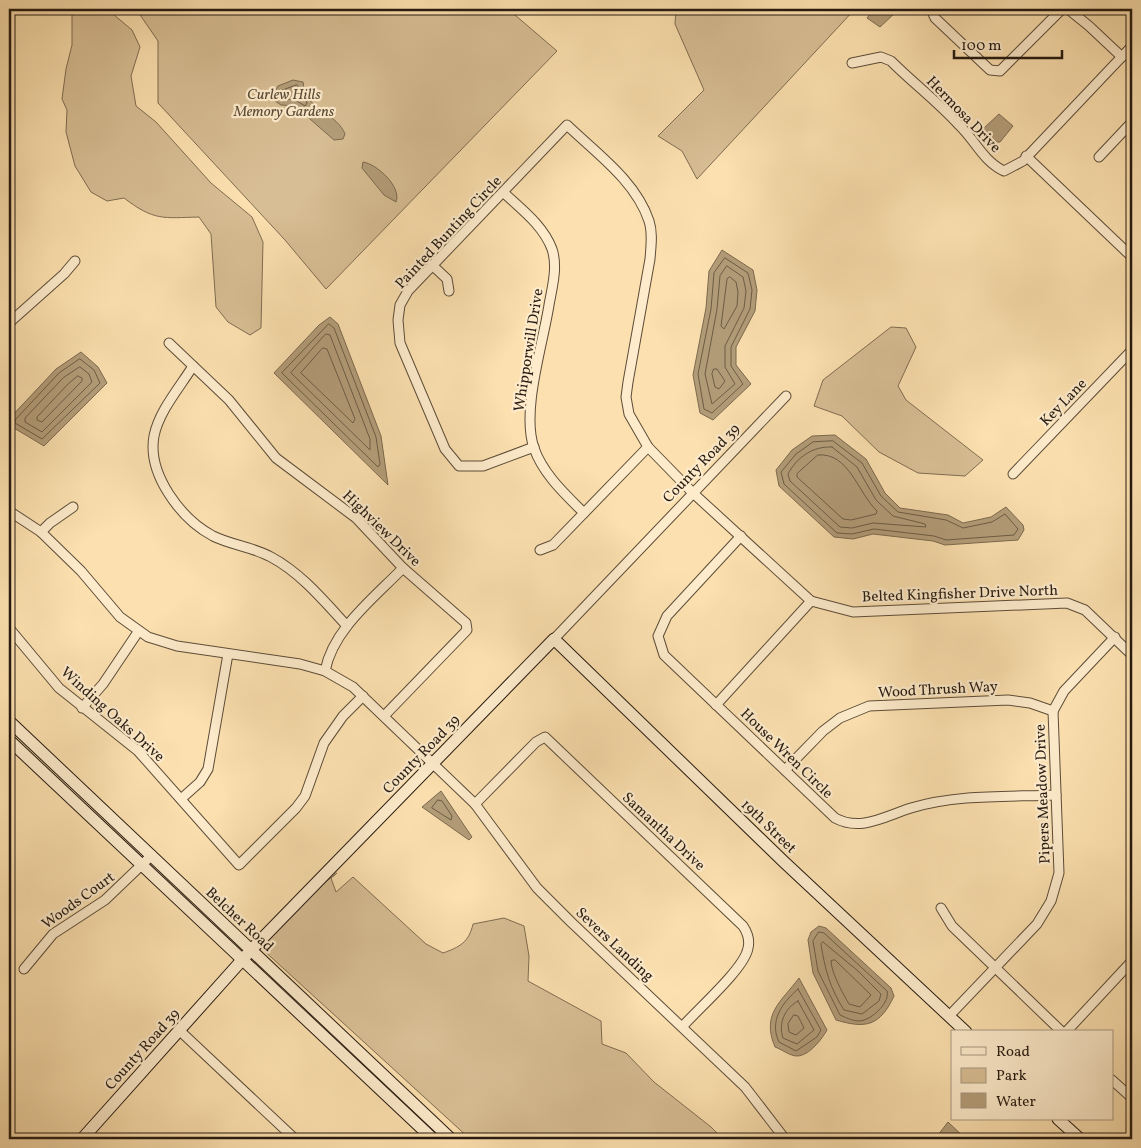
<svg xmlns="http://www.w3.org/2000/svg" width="1141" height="1148" font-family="Vollkorn,serif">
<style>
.green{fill:#d8be94;stroke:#7f6c52}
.water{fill:#b39d79;stroke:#7b694f}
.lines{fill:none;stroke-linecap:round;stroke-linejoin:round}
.shore{stroke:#6c5c45;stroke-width:1}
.street-casing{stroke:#5c4c38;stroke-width:11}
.secondary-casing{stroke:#261a11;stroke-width:13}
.street{stroke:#fdebcb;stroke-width:9}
.secondary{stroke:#fdebcb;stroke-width:11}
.labels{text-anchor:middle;stroke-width:4.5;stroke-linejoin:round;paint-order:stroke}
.park-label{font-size:15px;font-style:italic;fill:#5b4b38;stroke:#fdebcb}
.street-label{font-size:15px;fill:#261a11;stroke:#fdebcb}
</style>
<rect width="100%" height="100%" fill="#fce0af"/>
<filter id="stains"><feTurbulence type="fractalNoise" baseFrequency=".004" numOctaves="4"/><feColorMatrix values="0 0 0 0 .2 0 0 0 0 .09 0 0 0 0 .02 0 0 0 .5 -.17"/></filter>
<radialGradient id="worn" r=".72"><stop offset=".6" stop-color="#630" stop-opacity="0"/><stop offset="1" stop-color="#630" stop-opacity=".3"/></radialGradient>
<g class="green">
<path d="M78 9H107L132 30 140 47 131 76 136 106 156 122 211 183 252 217 263 242 261 328 250 335 228 322 216 307 211 234 199 217C163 218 154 221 124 198L107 201 91 192 75 166 66 132 67 110 62 99 66 69 72 45V11Z"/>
<polygon points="136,9 508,9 557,51 326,289 285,240 158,103 158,41"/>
<polygon points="676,9 855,9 697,179 682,151 658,136 704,90 675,24"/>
<polygon points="891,327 906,328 916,347 898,386 906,400 983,460 965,476 918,473 879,452 842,416 814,406 823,380"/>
<path d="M337 873 331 878 336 892 353 877 426 944 443 953C460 947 469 942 473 924L504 918 524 926 529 956 528 981 601 1021 602 1044 626 1053 654 1082 711 1127 723 1139H470L260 947 314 891Z"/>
</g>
<g class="water">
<polygon points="874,9 897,9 897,11 880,27 867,18"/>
<path d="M293 80 303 82C304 85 303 88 304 90 309 109 338 115 345 134L343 139 334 140 295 106 281 105 275 101 274 94 278 86Z"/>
<polygon points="999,114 1013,126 1000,142 997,142 983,129"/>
<path d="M363 162C377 164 402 187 396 202L384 195 362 168Z"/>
<polygon points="722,250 753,270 757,290 755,311 736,347 736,365 751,384 713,420 700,413 693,375 706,308 709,271"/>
<polygon points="330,317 338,324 381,436 388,485 274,373 319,325"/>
<polygon points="81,352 98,367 107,383 44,446 9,425 9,419 56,369"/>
<polygon points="835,435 866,459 885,493 900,508 948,515 963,523 991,517 1006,507 1023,525 1024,530 1018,540 945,545 933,541 873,534 853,539 834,537 779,486 776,470 792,450 812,436"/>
<polygon points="441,791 472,837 469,840 422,807"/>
<path d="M819 926 826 928 891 988 894 996C880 1026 866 1029 836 1020L813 973 808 940 811 932Z"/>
<path d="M799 978 827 1030C822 1039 809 1056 797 1056 790 1056 781 1049 775 1047 761 1014 781 1002 799 978Z"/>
<polygon points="948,1122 966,1139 935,1139"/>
</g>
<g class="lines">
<g class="shore">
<polygon points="297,85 307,103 305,106 297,101 279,97 281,91"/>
<polygon points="725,258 748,273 752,290 750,309 731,347 731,366 743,384 712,413 704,409 698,374 711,309 714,273"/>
<polygon points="727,266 743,277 746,291 744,308 725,346 725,367 735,384 712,404 705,374 717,309 720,276"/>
<polygon points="730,277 736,282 738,292 737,306 724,329 721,326 727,279"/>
<polygon points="329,324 334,328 376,437 380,464 378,467 282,373"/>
<polygon points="326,334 330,335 370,439 370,450 291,373"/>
<polygon points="323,348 327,349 355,419 353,423 301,373"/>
<polygon points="80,359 94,370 100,383 42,439 15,423 15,420 59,373"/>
<polygon points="80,367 89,374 92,382 42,432 25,422 25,418 63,378"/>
<polygon points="714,369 717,369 725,381 719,389 715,387 712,374"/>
<polygon points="78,376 82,378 82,381 42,422 37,420 37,417 68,384"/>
<polygon points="833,441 862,463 881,496 898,512 946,520 963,528 992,522 1005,514 1018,529 1014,535 946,540 934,536 874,529 852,534 837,533 784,484 781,472 796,454 813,442"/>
<path d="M832 447 857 467 876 500 893 516 925 524 926 527 873 523 852 528 840 527 790 481 788 474C797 457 813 446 832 447Z"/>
<path d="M818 455C849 452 858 493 877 511L876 514 851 520 843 519 797 477V474Z"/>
<polygon points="438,800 442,801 452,816 451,820 432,808"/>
<path d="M819 932 824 933 887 991C890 1002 874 1017 864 1020 856 1023 847 1018 840 1015L818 971 813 941Z"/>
<path d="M823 942 858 971 881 994 879 1001 862 1014 844 1010C830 988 825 970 821 944Z"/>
<path d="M835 960 871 995 860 1007 849 1004C843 994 831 972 831 961Z"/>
<path d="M798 989 821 1030 817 1037 796 1051 779 1042C769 1021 782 1003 798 989Z"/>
<path d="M798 1001 814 1030 797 1044 783 1038C778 1023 785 1008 798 1001Z"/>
<polygon points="794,1015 798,1016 804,1028 796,1035 789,1032 788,1024"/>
</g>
<g class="street-casing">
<g id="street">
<polyline points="931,9 935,18 990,70 1000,71 1062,9"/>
<polyline points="1068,9 1089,26 1122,57"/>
<path d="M852 63 881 57 891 61C913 83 938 102 959 125 975 140 983 161 1004 171L1023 161 1132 46"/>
<polyline points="1026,156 1132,257"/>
<polyline points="1099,157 1132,122"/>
<path d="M503 192C521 209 543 225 552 249 558 267 552 288 549 305 543 344 521 411 534 448 543 474 565 494 584 513"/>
<polyline points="432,265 447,279 449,291"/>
<polyline points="9,323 64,274 75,261"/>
<polyline points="169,343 229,400 276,458 356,518 403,568 466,623 467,630 384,716"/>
<path d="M193 366C180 387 159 411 154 436 147 474 181 519 213 536 231 545 253 547 271 557 301 573 324 601 347 626"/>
<path d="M534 447 483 466H459L445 449 400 343 398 320 400 305 408 291 567 125C596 153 636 181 649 221 653 233 651 246 650 259L628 382 626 397 629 414 648 447 693 493 811 601 853 612 1067 603 1085 610 1132 655"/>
<polyline points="1013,474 1132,350"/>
<polyline points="9,511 41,532 81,571 120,617 148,637 177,646 300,664 325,671 353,687 475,804 537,888 571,922 745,1087 785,1139"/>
<polyline points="41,532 50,523 73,507"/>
<path d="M741 536 667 616 658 636 664 655 835 818C861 832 885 816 911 808 957 794 1008 797 1056 795"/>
<polyline points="540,550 553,545 648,447"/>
<polyline points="9,628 59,688 138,751 239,865 296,808 305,796 324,743 343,716 363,696"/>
<polyline points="554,639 786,396"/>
<path d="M325 671C333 629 374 598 403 568"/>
<polyline points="716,705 811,601"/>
<polyline points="82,708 103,684 138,632"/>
<polyline points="1053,711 1064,691 1115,637"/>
<polyline points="785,770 823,731 840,718 869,706 1008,700 1030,703 1053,711"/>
<polyline points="181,799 200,782 208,769 228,654"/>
<path d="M475 804 536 742 545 737 743 926C747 932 750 940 748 948 745 968 698 1009 683 1026"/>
<polyline points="941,908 952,926 1062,1032"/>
<polyline points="24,969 53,934 105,900 152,855"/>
<polyline points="949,1016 1037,924 1051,901 1059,873 1053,711"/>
<polyline points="179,1030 295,1139"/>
<polyline points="1066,1032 1132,961"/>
<polyline points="1112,1080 1132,1098"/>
</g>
</g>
<g class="secondary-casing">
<g id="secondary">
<polyline points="9,721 451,1139"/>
<polyline points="9,740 433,1139"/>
<polyline points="1058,1119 1080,1139"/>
<polyline points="82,1139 251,950 554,639 783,861 966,1032"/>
</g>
</g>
<use href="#street" class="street"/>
<use href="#secondary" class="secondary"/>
</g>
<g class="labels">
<g class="park-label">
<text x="284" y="99">Curlew Hills<tspan x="284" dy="17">Memory Gardens</tspan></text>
</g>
<g class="street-label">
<text transform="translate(964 114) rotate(46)" y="5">Hermosa Drive</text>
<text transform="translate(448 232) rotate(-47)" y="5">Painted Bunting Circle</text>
<text transform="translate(528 350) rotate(-81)" y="5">Whipporwill Drive</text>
<text transform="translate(1063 402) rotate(-46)" y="5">Key Lane</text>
<text transform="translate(701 463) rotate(-46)" y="5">County Road 39</text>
<text transform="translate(382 528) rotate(44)" y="5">Highview Drive</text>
<text transform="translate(960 593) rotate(-2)" y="5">Belted Kingfisher Drive North</text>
<text transform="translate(938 689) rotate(-3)" y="5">Wood Thrush Way</text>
<text transform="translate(113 714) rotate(42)" y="5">Winding Oaks Drive</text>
<text transform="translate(787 753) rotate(44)" y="5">House Wren Circle</text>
<text transform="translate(421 754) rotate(-46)" y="5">County Road 39</text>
<text transform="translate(1042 794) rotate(-92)" y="5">Pipers Meadow Drive</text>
<text transform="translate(769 826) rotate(44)" y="5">19th Street</text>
<text transform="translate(664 831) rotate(43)" y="5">Samantha Drive</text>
<text transform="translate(78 900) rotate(-36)" y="5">Woods Court</text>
<text transform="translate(240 919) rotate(43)" y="5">Belcher Road</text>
<text transform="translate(615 944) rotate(43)" y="5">Severs Landing</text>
<text transform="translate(142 1049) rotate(-48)" y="5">County Road 39</text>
</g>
</g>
<rect width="1141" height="1148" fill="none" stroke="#fce0af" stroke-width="30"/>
<rect x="10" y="10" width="1121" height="1128" fill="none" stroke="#261a11" stroke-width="2.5"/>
<rect x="15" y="15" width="1111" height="1118" fill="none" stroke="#261a11"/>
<rect x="951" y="1030" width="162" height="90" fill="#fdebcb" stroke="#a79781"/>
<rect x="961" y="1047" width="25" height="8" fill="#fdebcb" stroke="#a79781"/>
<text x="996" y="1056" font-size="15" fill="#261a11">Road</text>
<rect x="961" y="1068" width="25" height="15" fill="#d8be94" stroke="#a79781"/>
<text x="996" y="1080" font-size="15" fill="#261a11">Park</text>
<rect x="961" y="1093" width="25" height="15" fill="#b39d79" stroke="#a79781"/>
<text x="996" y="1106" font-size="15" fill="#261a11">Water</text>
<path d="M954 50v8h108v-8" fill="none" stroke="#261a11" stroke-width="2.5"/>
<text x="961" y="50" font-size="15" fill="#261a11" stroke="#fdebcb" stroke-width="4" paint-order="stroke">100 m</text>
<rect width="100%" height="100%" filter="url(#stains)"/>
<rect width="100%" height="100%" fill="url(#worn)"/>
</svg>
